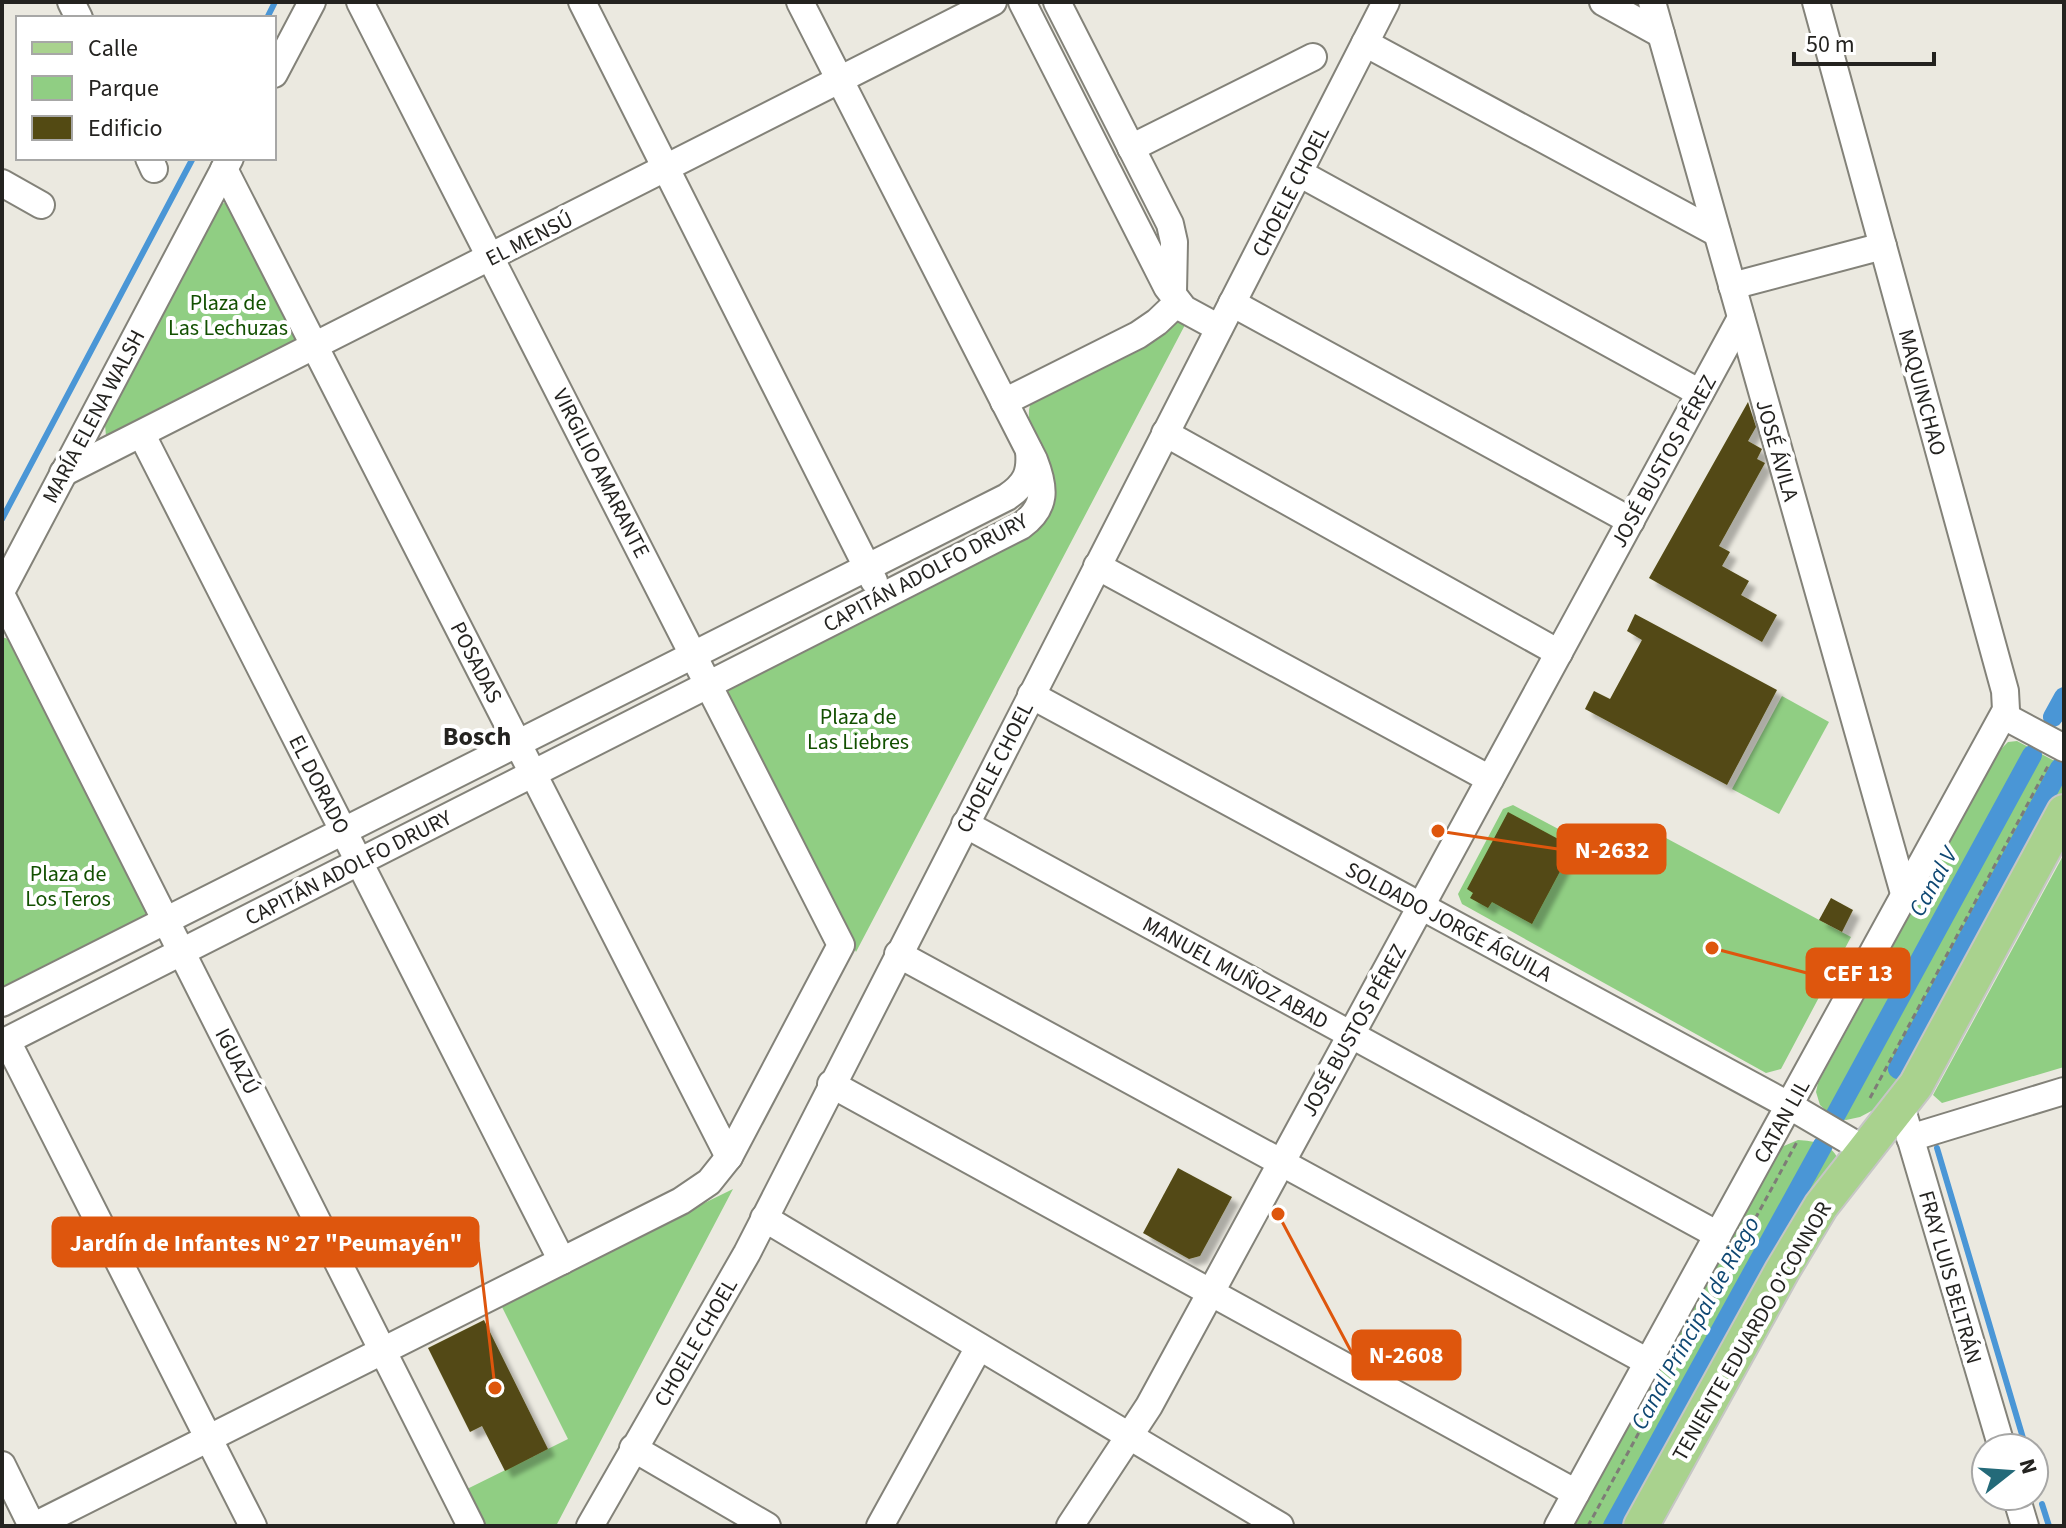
<svg xmlns="http://www.w3.org/2000/svg" width="2066" height="1528" font-family="'Source Sans 3',sans-serif">
<style>
.green{fill:#90ce83}
.lines{fill:none;stroke-linecap:round;stroke-linejoin:round}
.stream{stroke:#4a96d6;stroke-width:6}
.canal{stroke:#4a96d6;stroke-width:20}
.building{fill:#534a13;filter:url(#shadow)}
.minor-casing{stroke:#838279;stroke-width:30}
.major-casing{stroke:#c6c6c5;stroke-width:38}
.path{stroke:#7e7c77;stroke-width:3;stroke-dasharray:6 4;stroke-linecap:butt}
.minor{stroke:#fff;stroke-width:26}
.major{stroke:#a9d28e;stroke-width:34}
.labels{text-anchor:middle;stroke-width:8;stroke-linejoin:round;paint-order:stroke}
.street-label{font-size:22px;fill:#242320;stroke:#fff}
.park-label{font-size:22px;fill:#125000;stroke:#fff}
.water-label{font-size:24px;font-style:italic;fill:#0f4873;stroke:#fff}
.quarter-label{font-size:26px;font-weight:bold;fill:#242320;stroke:#fff}
.leader{fill:none;stroke:#de560d;stroke-width:3}
.callout-dot{fill:#de560d;stroke:#fff;stroke-width:3}
.callout{fill:#de560d;stroke:#de560d;stroke-width:3}
.callout-label{font-size:24px;text-anchor:middle;font-weight:bold;fill:#fff}
</style>
<defs>
<filter id="shadow"><feDropShadow dx="7" dy="7" stdDeviation="2" flood-color="#0004"/></filter>
</defs>
<rect width="100%" height="100%" fill="#ebe9e0"/>
<g class="green">
<polygon points="227,201 301,339 110,437 106,436 105,425 219,206"/>
<path d="M1178 320 1186 323 856 952 731 708 727 693V686L1016 536 1049 476C1041 456 1020 417 1033 399Z"/>
<polygon points="2,637 11,640 150,915 2,995"/>
<polygon points="1782,696 1829,722 1779,814 1732,789"/>
<polygon points="2017,741 2064,766 2064,790 1921,1054 1877,1108 1860,1117 1846,1120 1834,1118 1820,1105 1816,1092 1818,1083 2000,750 2008,742"/>
<polygon points="1513,805 1630,867 1651,830 1851,937 1781,1069 1766,1073 1462,904 1458,894 1503,809"/>
<polygon points="2064,854 2064,1067 1942,1103 1933,1095"/>
<path d="M1798 1140C1814 1141 1831 1143 1838 1159L1633 1526H1571L1779 1148Z"/>
<polygon points="733,1189 556,1526 483,1526 465,1490 568,1439 500,1303"/>
</g>
<g class="lines">
<g class="stream">
<polyline points="267,18 275,2"/>
<polyline points="2,519 193,158"/>
<polyline points="1937,1148 2026,1448"/>
<polyline points="2034,1476 2036,1483"/>
<polyline points="2042,1504 2049,1526"/>
</g>
<g class="canal">
<polyline points="2053,717 2064,697"/>
<polyline points="1898,1069 2060,768"/>
<polyline points="1834,1118 2032,755"/>
<polyline points="1613,1526 1823,1145"/>
</g>
</g>
<g class="building">
<polygon points="1748,402 1756,427 1748,441 1762,449 1757,459 1765,463 1719,546 1730,552 1722,566 1749,581 1741,595 1777,615 1762,642 1649,578"/>
<polygon points="1635,614 1777,690 1727,785 1585,709 1594,691 1610,699 1642,640 1627,631"/>
<polygon points="1508,812 1573,847 1532,924 1492,902 1488,908 1470,898 1473,893 1467,889"/>
<polygon points="1831,898 1853,910 1842,932 1819,920"/>
<polygon points="1178,1168 1232,1197 1200,1256 1189,1259 1143,1233"/>
<polygon points="484,1320 548,1449 505,1471 482,1426 470,1432 428,1348"/>
</g>
<g class="lines">
<g class="minor-casing">
<g id="minor">
<polyline points="71,2 79,18"/>
<polyline points="582,2 874,581"/>
<polyline points="1022,2 1167,287 1184,309 1219,328"/>
<polyline points="1057,2 1170,224 1174,242 1173,292"/>
<polyline points="1603,2 1661,34"/>
<polyline points="1652,2 1905,897"/>
<polyline points="1365,43 1717,233"/>
<polyline points="274,74 312,2"/>
<polyline points="1131,148 1313,57"/>
<polyline points="149,158 154,169"/>
<polyline points="224,169 729,1157"/>
<polyline points="1299,173 1700,393"/>
<polyline points="2,183 41,205"/>
<polyline points="1732,286 1883,246"/>
<polyline points="1232,303 1631,521"/>
<polyline points="1004,402 1138,335 1157,322 1178,302"/>
<polyline points="1165,433 1559,653"/>
<polyline points="142,435 562,1261"/>
<polyline points="63,473 993,2"/>
<polyline points="1097,566 1490,779"/>
<polyline points="2,590 230,158"/>
<polyline points="2,596 471,1526"/>
<polyline points="1031,695 1790,1106 1865,1150"/>
<polyline points="2004,716 2064,748"/>
<polyline points="965,824 1718,1235"/>
<polyline points="898,954 1648,1362"/>
<path d="M2 1003 1007 497C1026 484 1031 473 1029 451"/>
<polyline points="7,1041 253,1526"/>
<path d="M2 1043 1021 526C1047 507 1045 488 1034 460L800 2"/>
<polyline points="831,1084 1576,1493"/>
<polyline points="1901,1106 2002,1448"/>
<polyline points="1910,1138 2064,1091"/>
<polyline points="764,1218 1280,1526"/>
<polyline points="633,1448 767,1526"/>
<polyline points="2,1465 32,1526"/>
<polyline points="2016,1496 2025,1526"/>
<polyline points="34,1526 681,1201 709,1182 729,1157 841,945 360,2"/>
<polyline points="590,1526 747,1253 1386,2"/>
<polyline points="880,1526 979,1347"/>
<polyline points="1070,1526 1149,1406 1741,318"/>
<polyline points="1558,1526 2006,710 2005,691 1816,2"/>
</g>
</g>
<g class="major-casing">
<polyline id="major" points="1641,1526 1782,1271 1821,1206 1916,1085 2064,812"/>
</g>
<g class="path">
<polyline points="1870,1098 2048,766"/>
<polyline points="1588,1526 1798,1140"/>
</g>
<use href="#minor" class="minor"/>
<use href="#major" class="major"/>
</g>
<g class="labels">
<g class="street-label">
<text transform="translate(1290 191) rotate(-63)" y="8">CHOELE CHOEL</text>
<text transform="translate(529 238) rotate(-27)" y="8">EL MENSÚ</text>
<text transform="translate(1923 392) rotate(75)" y="8">MAQUINCHAO</text>
<text transform="translate(93 416) rotate(-62)" y="8">MARÍA ELENA WALSH</text>
<text transform="translate(1778 450) rotate(74)" y="8">JOSÉ ÁVILA</text>
<text transform="translate(1663 461) rotate(-61)" y="8">JOSÉ BUSTOS PÉREZ</text>
<text transform="translate(602 473) rotate(63)" y="8">VIRGILIO AMARANTE</text>
<text transform="translate(925 572) rotate(-28)" y="8">CAPITÁN ADOLFO DRURY</text>
<text transform="translate(477 662) rotate(63)" y="8">POSADAS</text>
<text transform="translate(994 767) rotate(-63)" y="8">CHOELE CHOEL</text>
<text transform="translate(320 784) rotate(63)" y="8">EL DORADO</text>
<text transform="translate(348 867) rotate(-27)" y="8">CAPITÁN ADOLFO DRURY</text>
<text transform="translate(1449 921) rotate(28)" y="8">SOLDADO JORGE ÁGUILA</text>
<text transform="translate(1236 972) rotate(29)" y="8">MANUEL MUÑOZ ABAD</text>
<text transform="translate(1353 1030) rotate(-61)" y="8">JOSÉ BUSTOS PÉREZ</text>
<text transform="translate(238 1061) rotate(63)" y="8">IGUAZÚ</text>
<text transform="translate(1781 1121) rotate(-61)" y="8">CATAN LIL</text>
<text transform="translate(1951 1277) rotate(74)" y="8">FRAY LUIS BELTRÁN</text>
<text transform="translate(1751 1331) rotate(-60)" y="8">TENIENTE EDUARDO O'CONNOR</text>
<text transform="translate(695 1342) rotate(-60)" y="8">CHOELE CHOEL</text>
</g>
<g class="park-label">
<text x="228" y="310">Plaza de<tspan x="228" dy="25">Las Lechuzas</tspan></text>
<text x="858" y="724">Plaza de<tspan x="858" dy="25">Las Liebres</tspan></text>
<text x="68" y="881">Plaza de<tspan x="68" dy="25">Los Teros</tspan></text>
</g>
<g class="water-label">
<text transform="translate(1933 882) rotate(-61)" y="8">Canal V</text>
<text transform="translate(1695 1323) rotate(-61)" y="8">Canal Principal de Riego</text>
</g>
<g class="quarter-label">
<text x="477" y="745">Bosch</text>
</g>
</g>
<path class="leader" d="M1438 831L1558 849M1712 948L1807 973M495 1388L478 1242M1278 1214L1353 1355"/>
<g class="callout-dot">
<circle cx="1438" cy="831" r="8"/>
<circle cx="1712" cy="948" r="8"/>
<circle cx="495" cy="1388" r="8"/>
<circle cx="1278" cy="1214" r="8"/>
</g>
<g class="callout">
<rect x="1558" y="825" width="107" height="48" rx="8"/>
<rect x="1807" y="949" width="102" height="48" rx="8"/>
<rect x="53" y="1218" width="425" height="48" rx="8"/>
<rect x="1353" y="1331" width="107" height="48" rx="8"/>
</g>
<g class="callout-label">
<text x="1612" y="858">N-2632</text>
<text x="1858" y="981">CEF 13</text>
<text x="266" y="1251">Jardín de Infantes N° 27 "Peumayén"</text>
<text x="1406" y="1363">N-2608</text>
</g>
<rect width="2066" height="1528" fill="none" stroke="#242320" stroke-width="8"/>
<rect x="16" y="16" width="260" height="144" fill="#ffffff" stroke="#a7a7a6" stroke-width="2"/>
<rect x="32" y="42" width="40" height="12" fill="#a9d28e" stroke="#a7a7a6" stroke-width="2"/>
<text x="88" y="56" font-size="24" fill="#242320">Calle</text>
<rect x="32" y="76" width="40" height="24" fill="#90ce83" stroke="#a7a7a6" stroke-width="2"/>
<text x="88" y="96" font-size="24" fill="#242320">Parque</text>
<rect x="32" y="116" width="40" height="24" fill="#534a13" stroke="#a7a7a6" stroke-width="2"/>
<text x="88" y="136" font-size="24" fill="#242320">Edificio</text>
<g transform="translate(2010 1472) rotate(73)"><circle r="38" fill="#ffffff" stroke="#a7a7a6" stroke-width="2"/>
<path d="M0-6L14 30L0 20L-14 30Z" fill="#246a79"/>
<text y="-12" font-size="22" font-weight="bold" text-anchor="middle" fill="#242320">N</text>
</g>
<path d="M1794 52v12h140v-12" fill="none" stroke="#242320" stroke-width="4"/>
<text x="1806" y="52" font-size="24" fill="#242320" stroke="#ffffff" stroke-width="6" paint-order="stroke">50 m</text>
</svg>
